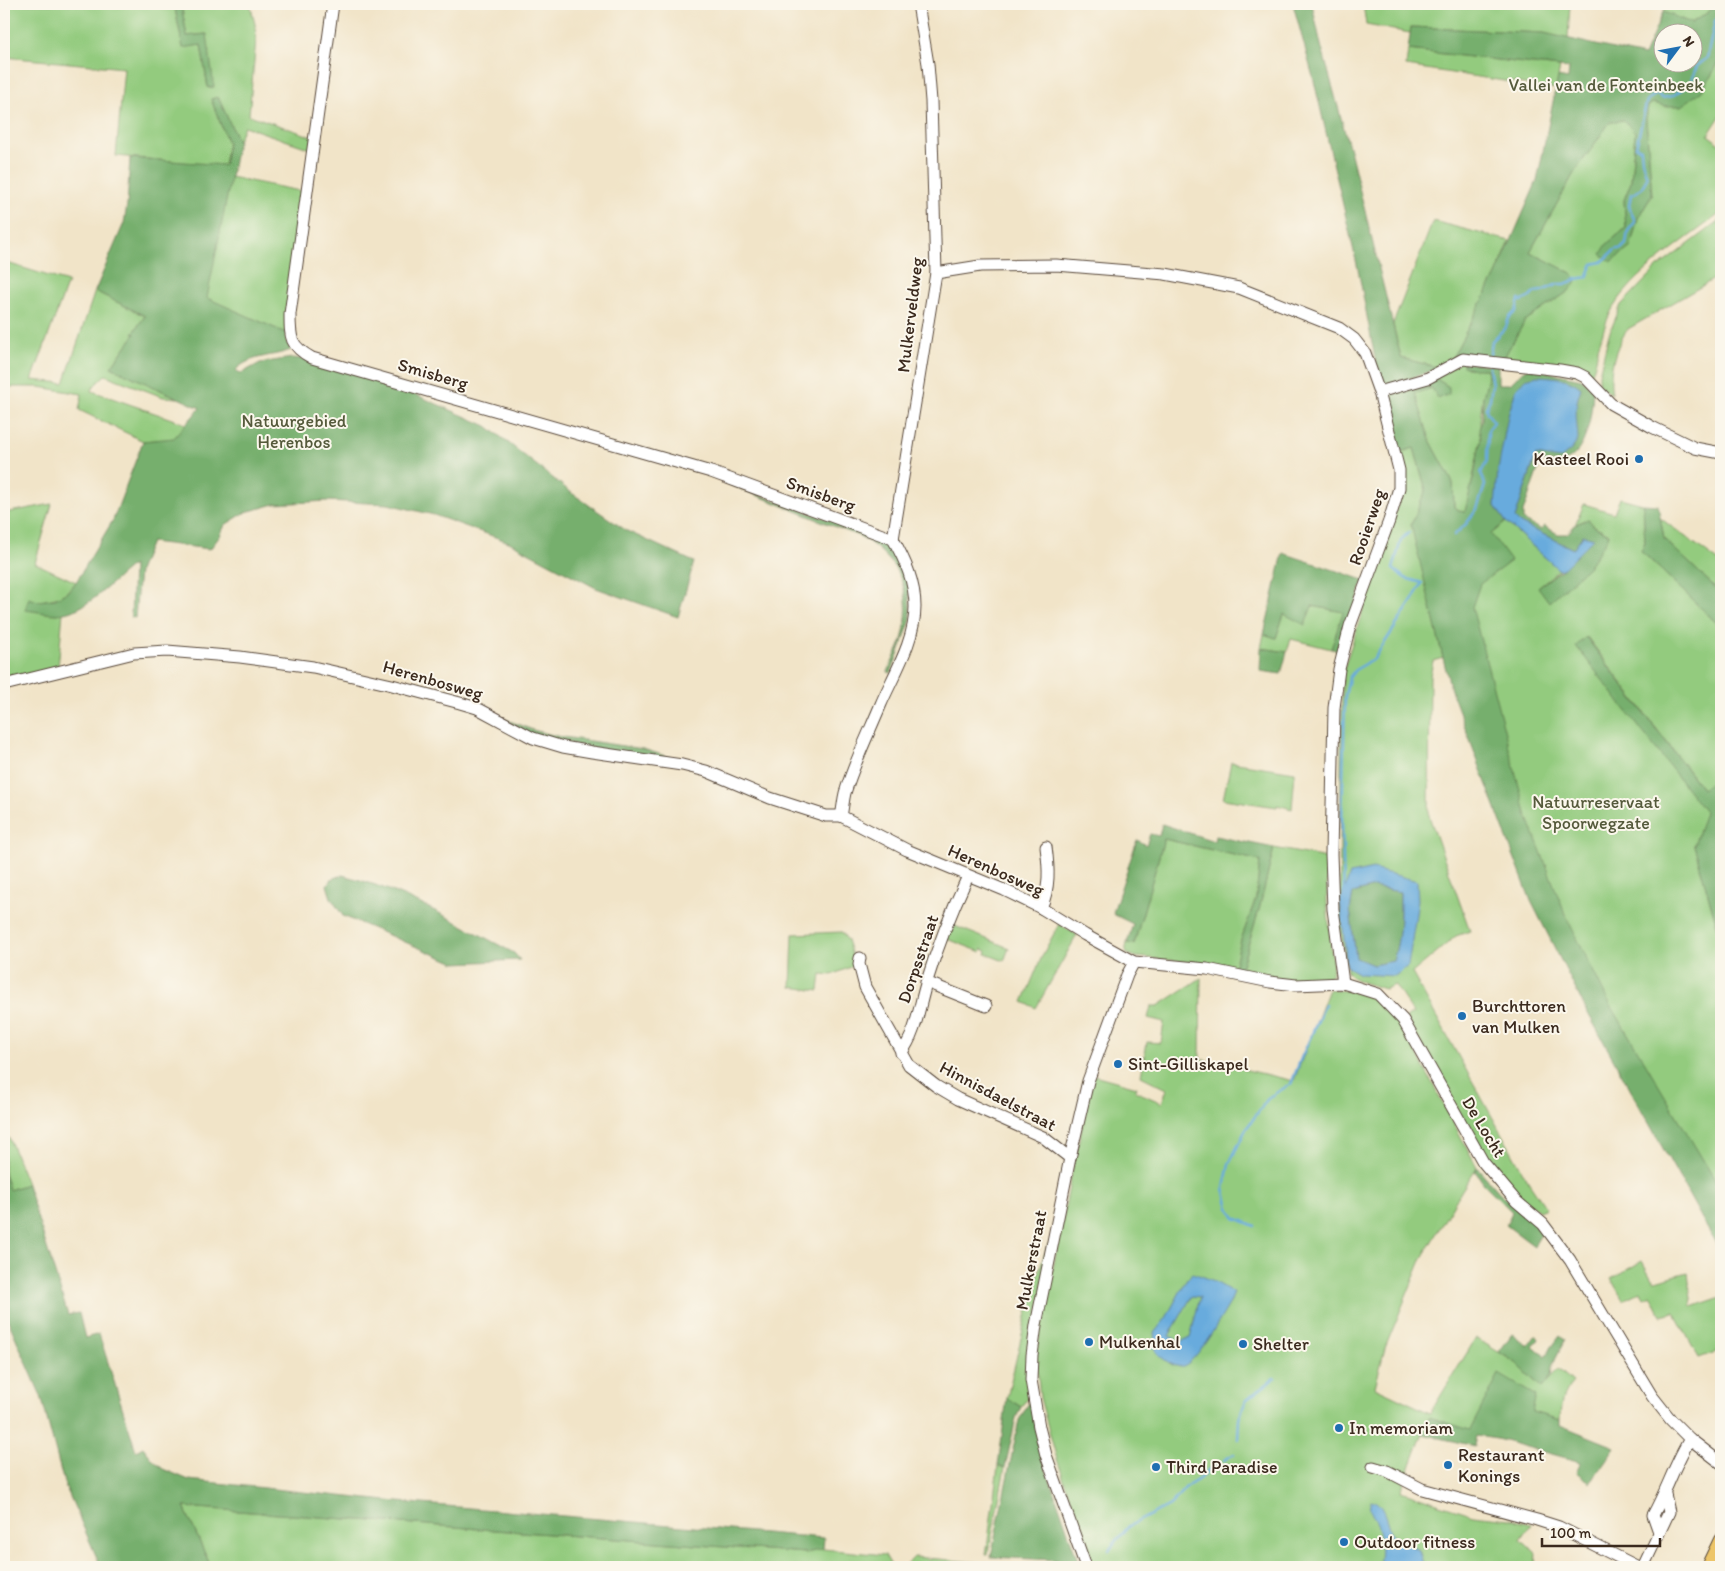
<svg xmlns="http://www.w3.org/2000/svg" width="1725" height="1571" font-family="Itim,sans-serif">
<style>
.green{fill:#93cb7e;stroke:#677a4e}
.forest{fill:#76af6d;stroke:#586c46;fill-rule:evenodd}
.water{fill:#68abdd;stroke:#526a7e;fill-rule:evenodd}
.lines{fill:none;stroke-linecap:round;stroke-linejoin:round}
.stream{stroke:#68abdd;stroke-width:2.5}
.minor-casing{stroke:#564638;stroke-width:13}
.major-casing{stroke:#564638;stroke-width:16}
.minor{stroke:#fff;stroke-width:11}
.major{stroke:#edc569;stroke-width:14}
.poi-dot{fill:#1f6fb2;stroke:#fbf7ec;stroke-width:2}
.labels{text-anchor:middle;stroke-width:4;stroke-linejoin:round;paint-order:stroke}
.park-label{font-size:18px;fill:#555a3b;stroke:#fbf7ec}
.street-label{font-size:18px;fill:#3b2a1e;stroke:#fbf7ec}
.poi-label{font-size:18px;fill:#3b2a1e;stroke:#fbf7ec;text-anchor:start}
</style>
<rect width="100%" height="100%" fill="#fbf7ec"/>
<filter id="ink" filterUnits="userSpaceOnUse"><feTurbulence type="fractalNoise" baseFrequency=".02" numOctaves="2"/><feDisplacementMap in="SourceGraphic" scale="10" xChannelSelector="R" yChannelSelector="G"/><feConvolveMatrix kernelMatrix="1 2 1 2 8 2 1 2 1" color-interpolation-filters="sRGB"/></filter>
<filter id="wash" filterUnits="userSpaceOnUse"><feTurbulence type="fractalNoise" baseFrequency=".0096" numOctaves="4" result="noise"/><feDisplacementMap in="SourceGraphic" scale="20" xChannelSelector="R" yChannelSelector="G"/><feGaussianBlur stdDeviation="1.12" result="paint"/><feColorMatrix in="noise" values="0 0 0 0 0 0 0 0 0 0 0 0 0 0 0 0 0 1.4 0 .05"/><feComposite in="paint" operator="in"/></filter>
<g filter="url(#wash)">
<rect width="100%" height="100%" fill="#f1e4c8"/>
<g class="green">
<polygon points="4,4 174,4 183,47 201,45 208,88 206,34 187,36 181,4 250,4 255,24 256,40 249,115 313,137 311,149 244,126 238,141 218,97 211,99 228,143 224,166 116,156 124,68 4,57"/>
<polygon points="1363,4 1570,4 1568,39 1544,33 1411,27 1410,33 1366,25"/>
<polygon points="1667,4 1717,4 1707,13 1691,23 1663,12"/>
<polygon points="1408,50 1560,67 1556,89 1406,66"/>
<path d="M1721 59V115L1708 135 1721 145V213C1688 238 1641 268 1617 302 1607 315 1603 333 1598 348 1596 357 1596 370 1589 376L1503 359 1525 321 1569 291 1571 273 1530 252 1574 173 1610 122 1624 120 1635 132 1631 182 1624 200 1626 228 1607 244 1630 248 1638 218 1652 195 1646 120 1648 106 1653 103 1665 106 1702 91Z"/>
<polygon points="230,177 305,192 286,333 206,298"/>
<path d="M1721 220V275L1628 329C1615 346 1608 372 1612 394L1599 385V374L1609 334 1621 305 1658 267Z"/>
<polygon points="1433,221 1510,241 1496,275 1451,360 1440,368 1401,358 1393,324"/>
<polygon points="4,262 68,282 32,380 64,383 95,291 145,316 133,333 135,334 111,367 178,398 163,397 105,375 94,386 92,391 186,424 174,439 143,441 79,410 82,394 39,387 4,387"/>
<path d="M1461 361 1467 368 1487 369C1489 380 1486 387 1483 397 1481 406 1479 429 1481 438L1466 511 1458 510 1454 508 1453 483 1430 440 1414 393 1433 388 1449 387 1435 378Z"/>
<polygon points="1414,448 1426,490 1411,525 1493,532 1506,522 1559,570 1538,587 1602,546 1609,534 1584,520 1575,525 1584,504 1614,513 1620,498 1643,504 1645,542 1641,551 1721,627 1721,775 1703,790 1587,637 1711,815 1694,845 1721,940 1721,1252 1615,1058 1430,603 1443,658 1433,661 1430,676 1429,816 1470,931 1456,936 1412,973 1528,1181 1546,1208 1539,1211 1515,1195 1488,1166 1406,1018 1413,1013 1395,985 1385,989 1361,982 1352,977 1347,972 1339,924 1342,681 1344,668 1402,491 1398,453"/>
<path d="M52 504 35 563 76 582C64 597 56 599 38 601L56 614 63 612 58 668 4 682V513Z"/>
<polygon points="1660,518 1721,563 1721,593 1664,539"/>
<polygon points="1312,606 1344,612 1331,649 1291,639 1287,652 1261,648 1264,634 1276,638 1284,614"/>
<polygon points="1231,762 1295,772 1292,809 1277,805 1277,807 1223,799"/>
<polygon points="1164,839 1260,861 1256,898 1241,940 1234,968 1212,964 1136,957 1125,953 1127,943 1134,944"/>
<polygon points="1274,848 1327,858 1327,902 1333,970 1331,975 1325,978 1282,979 1240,971 1259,910"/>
<polygon points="950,924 1009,948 1004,961 986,954 987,951 982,949 981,952 945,938"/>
<polygon points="1059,924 1077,935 1036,1008 1023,1002 1042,956"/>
<polygon points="842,932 847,940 855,965 832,975 821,974 819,991 791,987 793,934"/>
<path d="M1201 978 1200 1059 1294 1081 1329 989C1359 992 1372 993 1395 1013L1477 1167 1462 1190 1422 1258 1385 1348 1375 1387 1430 1413 1476 1338 1516 1363 1542 1388 1558 1369 1573 1382C1561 1396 1561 1403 1560 1420L1532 1412 1470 1431 1429 1417 1401 1491 1473 1515 1510 1519 1532 1524 1521 1540 1536 1553 1535 1567H1093L1056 1456 1040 1398 1036 1354 1074 1162 1094 1075 1137 1087 1135 1091 1162 1103 1167 1089 1141 1076 1147 1042 1161 1043 1164 1022 1148 1018 1151 1006H1158Z"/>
<polygon points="4,1131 10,1140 27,1184 9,1190 4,1172"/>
<polygon points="1048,1244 1028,1397 1021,1407 1007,1398 1033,1287"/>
<polygon points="1642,1261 1652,1279 1655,1281 1688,1272 1692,1307 1721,1297 1721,1350 1699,1358 1674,1312 1661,1315 1651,1295 1644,1298 1641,1291 1623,1300 1611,1279"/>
<polygon points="998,1466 1005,1468 988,1555 986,1555"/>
<polygon points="184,1507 806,1553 823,1549 885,1555 892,1567 211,1567"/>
<polygon points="914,1557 986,1563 985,1567 904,1567"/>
</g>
<g class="forest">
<polygon points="174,4 181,4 187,36 207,34 214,87 208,88 201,45 183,48"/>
<polygon points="1293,4 1312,4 1321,45 1351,154 1401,358 1440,368 1390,385 1380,380 1377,369 1358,269 1314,81"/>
<path d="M1717 4H1721V59L1702 91 1681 106H1665L1653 103 1648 106 1646 120 1652 195 1638 218 1630 248 1611 262 1601 254 1607 244 1626 228 1624 200 1631 182 1635 132 1623 120 1610 122 1574 173 1530 252 1571 273 1577 281 1569 291 1525 321 1503 359 1451 360 1496 275 1537 181 1558 77 1568 79 1569 68 1408 50 1411 27 1544 33 1644 56 1663 12 1691 23 1707 13ZM1662 32H1692V62H1662Z"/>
<path d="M218 97 238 141 207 298 286 333 287 342 291 350C273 357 250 355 236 370L240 374 260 363 292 358 304 359 389 383 487 426 573 494 627 531 694 562 678 617 596 588 509 542 434 515 388 504 327 501 275 504 246 512 225 525 220 536 210 549 151 542 139 571 135 618 131 617 133 565C109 583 88 612 57 614 47 614 35 611 25 610L29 598 38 601 55 599 69 591 76 582 113 520 143 441 174 438 200 408 111 367 135 334 133 333 145 316 95 291 124 223 127 205 130 158 224 165 228 143 211 99Z"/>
<path d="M1463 363 1498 365V384H1510L1522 372 1529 368 1582 379 1593 390C1592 411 1588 457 1561 462 1555 463 1547 461 1541 461L1523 512V520L1542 530 1544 526 1558 534H1567L1575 525 1588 519 1595 527 1609 534 1608 538 1588 567 1549 602 1538 587 1564 568 1583 535 1573 549 1520 523 1515 518 1536 455 1577 429C1573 415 1576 402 1581 388L1516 389C1505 427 1499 466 1495 506L1506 522 1491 534 1511 561 1480 584 1472 607 1526 813 1565 914 1606 997 1721 1190V1253L1585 1008 1531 901 1503 828 1451 690 1443 658 1411 525 1426 490 1414 448 1398 453 1385 399 1388 393 1435 378 1449 387V394L1438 399 1432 388 1415 393 1430 440 1453 483 1454 507 1458 510 1465 511 1474 475 1481 438 1479 429 1482 421 1483 397 1488 377 1487 369H1474L1463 366Z"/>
<path d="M721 481 881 538 897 560 908 577 911 620 891 673 888 672C892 661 898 651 902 640 914 595 902 561 861 537Z"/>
<polygon points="1643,504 1658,505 1664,539 1721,593 1721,627 1641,551 1645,542"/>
<polygon points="1283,553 1364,580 1340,651 1331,649 1343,612 1312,606 1305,625 1284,614 1276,638 1264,634"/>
<polygon points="1586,637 1702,789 1721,775 1721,940 1694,845 1705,812 1576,646"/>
<polygon points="1261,648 1287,652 1281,674 1260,671"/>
<polygon points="502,718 533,730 557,736 643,749 682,761 609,752 531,735"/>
<polygon points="1162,824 1214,841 1215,836 1274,848 1259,910 1240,971 1234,968 1241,940 1256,898 1260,861 1164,839 1134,944 1127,943 1133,924 1113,914 1114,909 1137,840 1146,845 1150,834 1159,836"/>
<path d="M342 875C404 890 459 924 514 953L520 960 455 963 343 916 331 898 327 885 331 879Z"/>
<path d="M1374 887 1400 892C1400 919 1401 935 1393 961L1373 965 1356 959 1350 910 1353 893Z"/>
<polygon points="1477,1167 1499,1192 1543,1231 1534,1246 1506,1225 1512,1212 1484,1184 1475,1171"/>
<polygon points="4,1172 9,1190 27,1184 68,1315 79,1313 85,1338 99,1334 136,1451 143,1447 153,1460 163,1469 189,1480 387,1501 824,1538 823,1549 806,1553 184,1507 211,1567 101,1567 64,1483 41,1396 4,1311"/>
<polygon points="1512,1334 1528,1346 1536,1335 1539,1339 1533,1347 1545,1356 1560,1336 1565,1340 1556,1357 1552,1367 1551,1377 1542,1388 1516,1363 1499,1352"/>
<polygon points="1499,1374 1536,1396 1532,1412 1560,1420 1560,1425 1615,1447 1590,1483 1576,1473 1581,1462 1497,1439 1476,1436 1474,1446 1423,1434 1429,1417 1470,1430"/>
<polygon points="1007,1398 1021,1407 1016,1418 1005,1468 998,1466"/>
<polygon points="1030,1401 1042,1457 1078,1561 991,1557 1019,1420"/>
</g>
<g class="water">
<path d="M1537 376C1553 377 1569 377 1581 388 1573 409 1577 418 1578 440L1572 449 1560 459 1536 455 1515 518 1520 523 1573 549 1583 535 1594 538 1564 568 1559 570 1506 522 1495 506 1498 470 1508 416 1516 389 1525 379Z"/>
<path d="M1373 869 1417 881 1418 901 1408 966 1395 976 1359 974 1347 967 1340 901 1350 874ZM1374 887 1400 892C1400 919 1401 935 1393 961L1373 965 1356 958 1350 910 1353 893Z"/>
<path d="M1193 1273 1212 1280 1234 1293 1230 1303C1222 1316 1197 1362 1183 1366 1174 1369 1162 1358 1156 1352L1154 1333 1166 1318 1187 1279ZM1192 1296 1200 1297 1190 1338 1180 1341 1169 1336Z"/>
<path d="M1371 1500C1384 1502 1387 1524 1391 1534L1419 1550 1424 1567H1379C1381 1553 1382 1541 1378 1527 1376 1517 1366 1511 1371 1500Z"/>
</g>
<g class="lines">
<g class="stream">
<path d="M1490 354 1492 341 1506 327 1509 318 1516 311 1519 300 1522 301 1530 297 1535 292 1542 291 1558 284H1565L1577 279 1587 277 1593 264 1602 262 1616 249H1621L1626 244 1628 231 1635 222 1629 206 1631 194C1640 192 1643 186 1647 178L1642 160 1641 149 1636 147 1647 100 1657 94 1662 98 1673 96 1690 83 1697 66 1707 58 1715 21 1721 15"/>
<polyline points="1454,535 1466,524 1477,509 1485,485 1481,473 1487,461 1488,430 1494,422 1487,413 1486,408 1490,399 1492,385 1489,367"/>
<polyline points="1344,894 1342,822 1345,696 1349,678 1355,670 1374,659 1412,601 1422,583 1405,578 1393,569 1401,540 1409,532"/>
<polyline points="1255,1226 1235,1218 1229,1208 1224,1188 1229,1164 1246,1129 1269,1097 1291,1084 1302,1056 1325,1005"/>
<polyline points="1135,1349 1155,1346"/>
<polyline points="1238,1439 1239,1419 1246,1400 1275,1378"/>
<polyline points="1224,1460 1234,1454"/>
<polyline points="1109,1550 1129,1526 1170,1505 1186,1487 1199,1479 1216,1463"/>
</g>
</g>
</g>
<g filter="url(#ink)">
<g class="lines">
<g class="minor-casing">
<g id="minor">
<path d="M333 4 290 314C290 338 290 346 312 358L711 472 893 539"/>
<polyline points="936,273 980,266 1056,265 1165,274 1239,288 1339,328 1354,339 1365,353 1379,392 1399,470 1399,488 1389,521 1350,626 1339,669 1334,708 1331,854 1333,909 1343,983"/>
<polyline points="1379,392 1428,378 1463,359 1560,370 1577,373 1585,377 1611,404 1652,427 1695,448 1721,453"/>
<polyline points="893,539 936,273 931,101 928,64 918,4"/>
<polyline points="4,685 134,653 167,651 240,657 313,667 392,685 460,703 477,708 533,738 563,747 592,752 682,765 706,771 770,798 826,816 841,816 907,850 1004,890 1041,908 1085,935 1134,962 1207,969 1270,982 1296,985 1343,983 1378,994 1403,1020 1483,1162 1516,1201 1543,1224 1570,1260 1652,1396 1671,1420 1690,1439 1721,1463"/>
<path d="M841 816C843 808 843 801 845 793 854 763 869 733 881 704 894 674 915 641 915 607 915 582 905 560 893 539"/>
<path d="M1041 908C1050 887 1049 869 1046 847"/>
<polyline points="860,958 859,964 865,987 909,1065 936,1086 958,1099 1043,1137 1070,1158"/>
<polyline points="926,982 986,1006"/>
<path d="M901 1053C916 1034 919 1007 926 984 937 948 952 910 968 876"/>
<polyline points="1373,1467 1387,1471 1422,1489 1537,1520 1559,1527 1638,1567"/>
<path d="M1659 1532 1653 1515C1667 1490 1675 1463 1690 1439"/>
<polyline points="1086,1567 1046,1455 1039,1427 1031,1380 1032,1355 1036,1325 1070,1158 1088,1081 1127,975 1134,962"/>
<polyline points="1643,1567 1669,1512 1665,1494"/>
</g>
</g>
<g class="major-casing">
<polyline id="major" points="1708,1567 1721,1540"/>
</g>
<use href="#minor" class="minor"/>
<use href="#major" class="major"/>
</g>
</g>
<g class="poi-dot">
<circle cx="1639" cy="459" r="5"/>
<circle cx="1462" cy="1016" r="5"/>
<circle cx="1118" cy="1064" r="5"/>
<circle cx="1089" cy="1342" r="5"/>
<circle cx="1243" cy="1344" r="5"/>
<circle cx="1339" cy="1428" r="5"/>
<circle cx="1448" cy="1465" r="5"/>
<circle cx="1156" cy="1467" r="5"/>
<circle cx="1344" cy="1542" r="5"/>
</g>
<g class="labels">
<g class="park-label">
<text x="1606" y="91">Vallei van de Fonteinbeek</text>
<text x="294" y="427">Natuurgebied<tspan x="294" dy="21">Herenbos</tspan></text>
<text x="1596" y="808">Natuurreservaat<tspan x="1596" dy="21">Spoorwegzate</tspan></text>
</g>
<g class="street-label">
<text transform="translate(910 315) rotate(-83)" y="6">Mulkerveldweg</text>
<text transform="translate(433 374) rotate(16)" y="6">Smisberg</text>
<text transform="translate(821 494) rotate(20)" y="6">Smisberg</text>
<text transform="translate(1367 527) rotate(-71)" y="6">Rooierweg</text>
<text transform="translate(433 680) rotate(16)" y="6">Herenbosweg</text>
<text transform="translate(996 870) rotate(24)" y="6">Herenbosweg</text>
<text transform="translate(918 959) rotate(-71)" y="6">Dorpsstraat</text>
<text transform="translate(998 1096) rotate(28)" y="6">Hinnisdaelstraat</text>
<text transform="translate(1484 1127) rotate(59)" y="6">De Locht</text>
<text transform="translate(1031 1260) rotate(-79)" y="6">Mulkerstraat</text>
</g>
<g class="poi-label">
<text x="1629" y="465" text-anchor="end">Kasteel Rooi</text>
<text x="1472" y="1012">Burchttoren<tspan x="1472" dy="21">van Mulken</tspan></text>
<text x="1128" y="1070">Sint-Gilliskapel</text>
<text x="1099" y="1348">Mulkenhal</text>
<text x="1253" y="1350">Shelter</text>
<text x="1349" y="1434">In memoriam</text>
<text x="1458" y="1461">Restaurant<tspan x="1458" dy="21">Konings</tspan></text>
<text x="1166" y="1473">Third Paradise</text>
<text x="1354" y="1548">Outdoor fitness</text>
</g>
</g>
<rect width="1725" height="1571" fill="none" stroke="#fbf7ec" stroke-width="20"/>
<g transform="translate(1678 48) rotate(58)"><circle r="24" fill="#fbf7ec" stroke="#aea59a"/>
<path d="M0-4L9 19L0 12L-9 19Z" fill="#1f6fb2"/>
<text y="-8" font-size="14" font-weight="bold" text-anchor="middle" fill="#3b2a1e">N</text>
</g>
<path d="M1542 1538v8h118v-8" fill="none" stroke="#3b2a1e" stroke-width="2.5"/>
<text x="1550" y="1538" font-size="15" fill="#3b2a1e" stroke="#fbf7ec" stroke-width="4" paint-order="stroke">100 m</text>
</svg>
